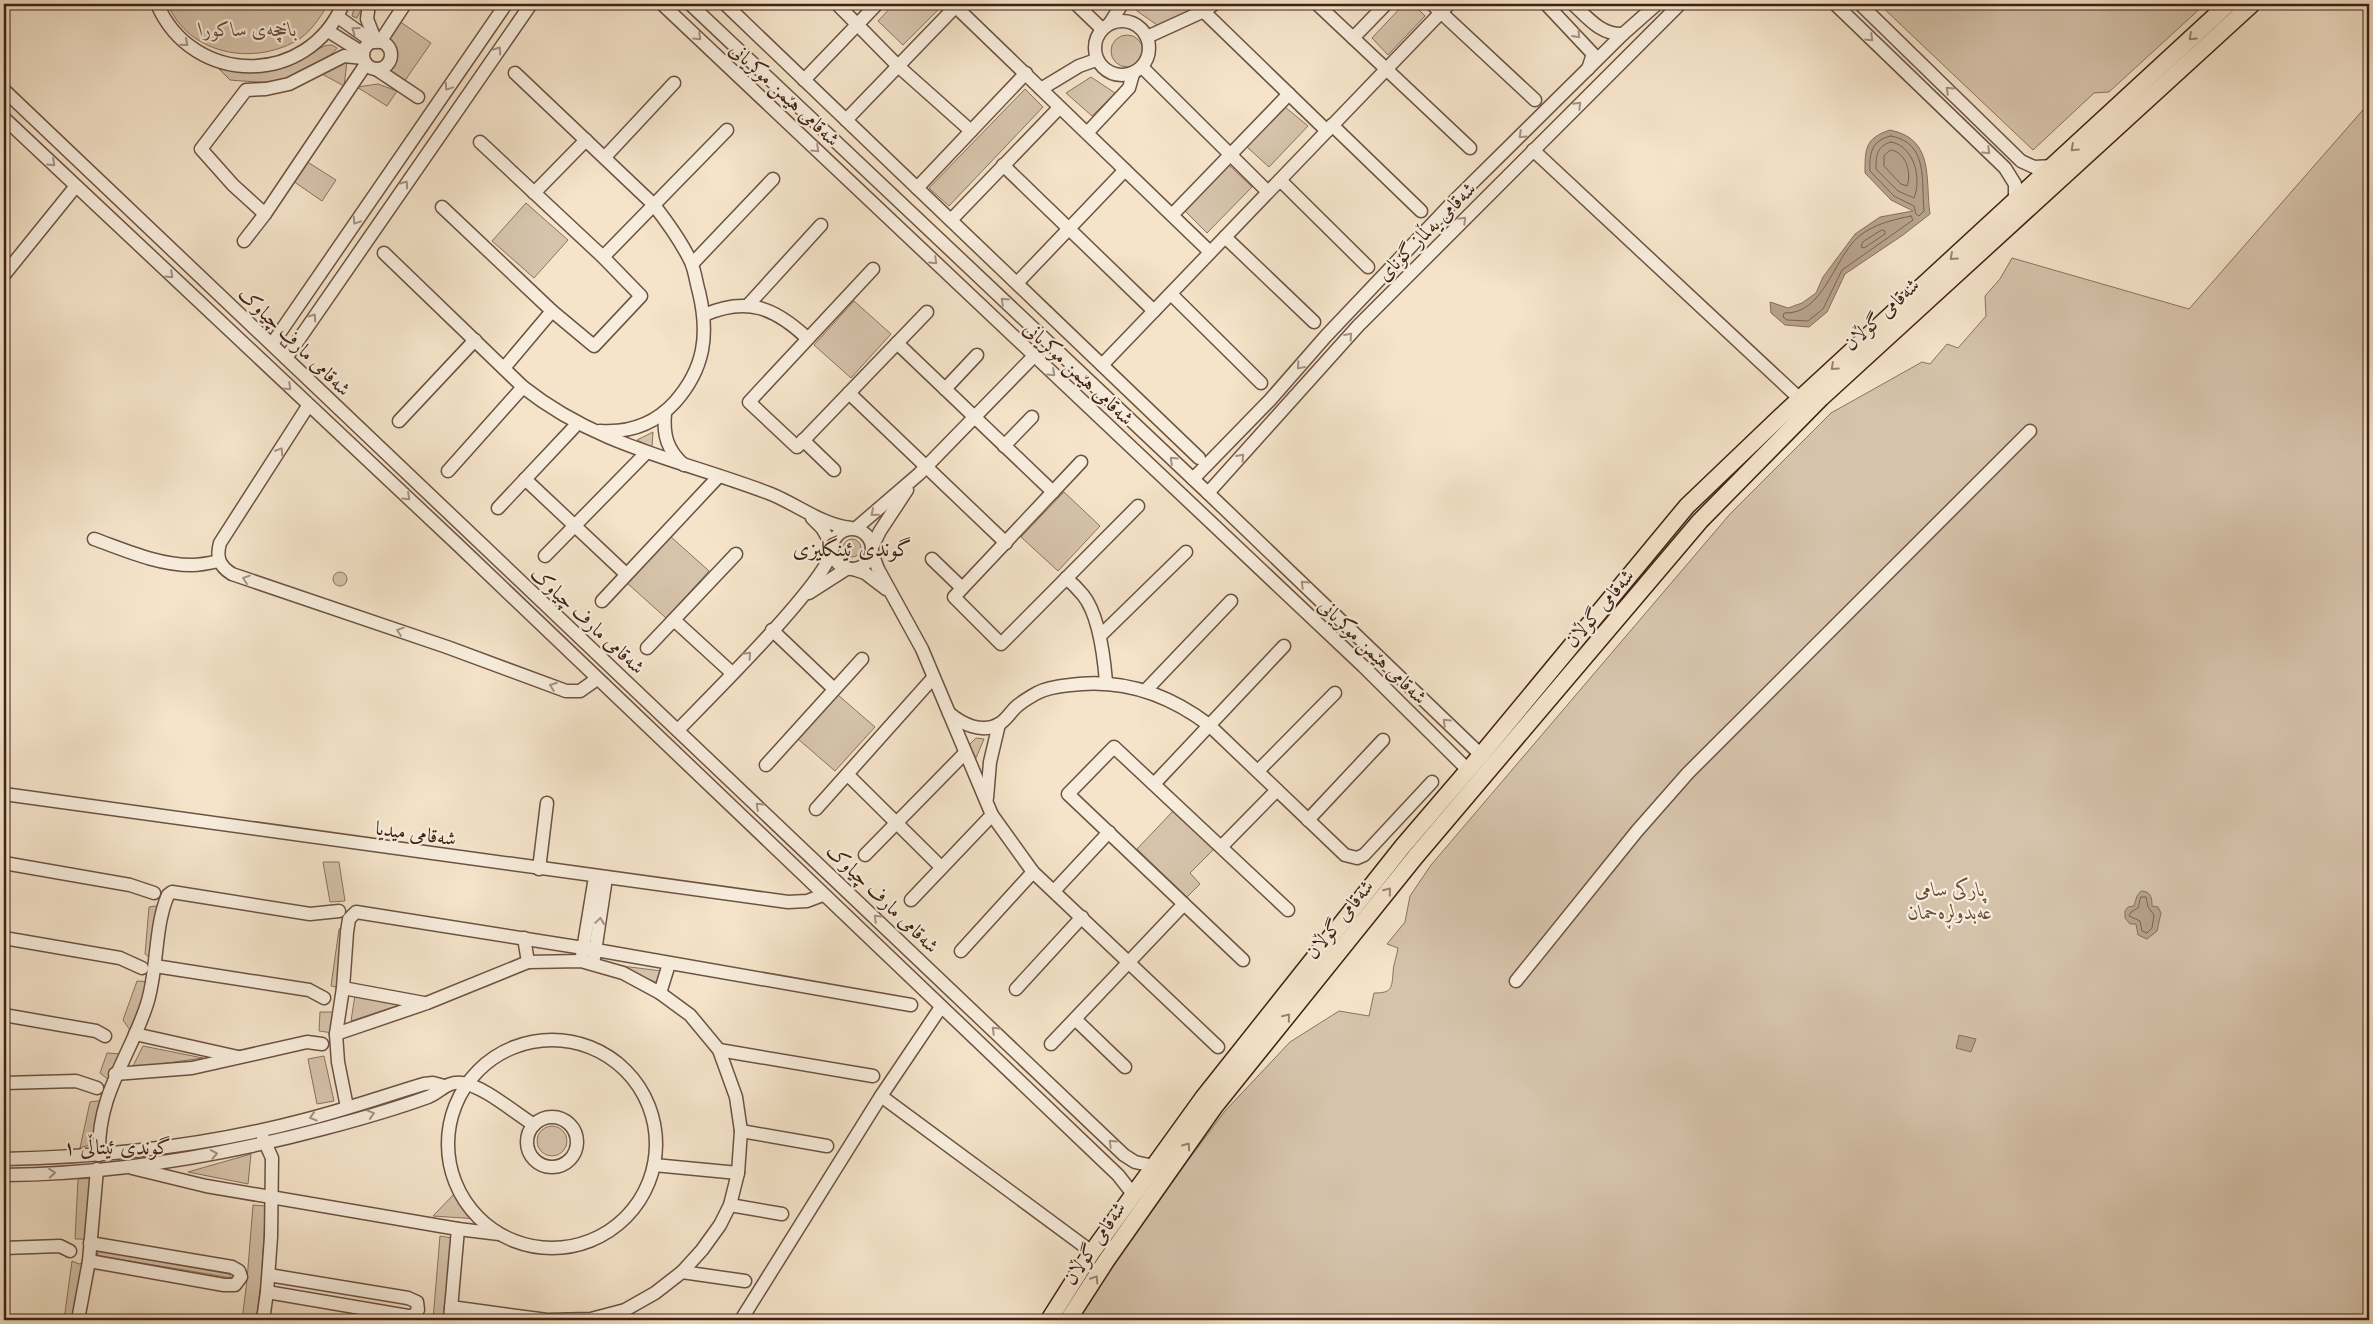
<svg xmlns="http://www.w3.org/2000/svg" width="2373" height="1324" font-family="'IM FELL English',Amiri,serif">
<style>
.green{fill:#d6c3ab;stroke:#8a7260}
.water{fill:#b7a28c;stroke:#876e5c}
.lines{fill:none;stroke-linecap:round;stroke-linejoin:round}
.shore{stroke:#7b6250;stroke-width:1}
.minor-casing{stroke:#6c5242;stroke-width:15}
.major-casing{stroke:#3f2115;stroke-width:19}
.minor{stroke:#f8eddd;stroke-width:12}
.major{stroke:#f5e4ca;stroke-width:16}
.oneway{stroke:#a59183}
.oneway2{stroke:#9a8270}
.labels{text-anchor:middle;stroke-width:4.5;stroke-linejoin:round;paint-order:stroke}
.park-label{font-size:20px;font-style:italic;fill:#654a3a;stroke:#f8eddd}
.street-label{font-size:20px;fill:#3f2115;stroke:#f8eddd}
.neighbourhood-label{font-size:21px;fill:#3f2115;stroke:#f8eddd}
.quarter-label{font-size:22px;fill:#3f2115;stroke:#f8eddd}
</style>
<rect width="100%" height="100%" fill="#f5e4ca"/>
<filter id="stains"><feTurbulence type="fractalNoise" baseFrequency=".004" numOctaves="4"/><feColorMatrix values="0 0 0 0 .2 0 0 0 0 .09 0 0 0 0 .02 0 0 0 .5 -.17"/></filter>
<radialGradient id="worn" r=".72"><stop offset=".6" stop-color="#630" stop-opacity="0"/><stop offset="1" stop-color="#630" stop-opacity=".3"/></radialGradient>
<g class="green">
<path d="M168 4H328C320 18 310 33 296 41 252 66 188 54 168 4Z"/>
<polygon points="355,4 364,4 357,18 352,16"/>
<polygon points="894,4 944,4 903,45 878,21"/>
<polygon points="1139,4 1185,4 1189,11 1160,27 1137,11 1136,6"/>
<polygon points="1404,4 1413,4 1425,16 1388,55 1372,38"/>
<polygon points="1879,4 2205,4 2109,92 2094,93 2033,150"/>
<polygon points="399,21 431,43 404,82 391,74 390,66 394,52 387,38"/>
<circle cx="1127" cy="51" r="16"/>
<path d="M332 45 337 48C323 67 288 80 266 82 254 82 241 81 230 80L218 68C247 73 274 72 300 60 310 56 321 44 332 45Z"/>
<polygon points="347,62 344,86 322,74"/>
<polygon points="1091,77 1115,93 1092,116 1066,93"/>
<polygon points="378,84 397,91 387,106 357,87"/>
<polygon points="1025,89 1043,107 949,206 929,188"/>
<path d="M2369 103V1320H1077L1138 1227 1225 1111 1290 1042 1339 1011 1369 1016 1374 993C1391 993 1392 989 1393 973 1393 965 1397 956 1398 948L1387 944 1405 922 1410 896 1431 865 1730 514 1831 413 1922 362 1930 364 1947 344 1958 348 1986 316 1985 296 2000 279 2012 258 2189 309Z"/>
<polygon points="1285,107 1308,126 1269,167 1247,147"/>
<polygon points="306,161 336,180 322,201 293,181"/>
<polygon points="1228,164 1252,187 1207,233 1184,210"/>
<polygon points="526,203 568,240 534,278 492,241"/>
<polygon points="854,301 891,334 851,378 814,345"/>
<polygon points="653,432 652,447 637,440"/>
<polygon points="1064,492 1100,526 1058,571 1021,537"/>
<polygon points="670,536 709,571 666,618 627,583"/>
<circle cx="852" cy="548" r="9"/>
<circle cx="340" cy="579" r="7"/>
<polygon points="838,695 875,727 835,771 798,739"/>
<polygon points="976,738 984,739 976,758 969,745"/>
<polygon points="1174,810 1214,849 1190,873 1200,884 1187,897 1137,849"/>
<polygon points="323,862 339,862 345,901 330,902"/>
<polygon points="162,905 157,964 145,954 149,907"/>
<polygon points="347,926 341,988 331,986 339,929"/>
<polygon points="614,965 662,971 658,983"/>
<polygon points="137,981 152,982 132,1033 123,1020"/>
<polygon points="355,995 402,1004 351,1021"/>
<polygon points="320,1012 334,1012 333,1033 319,1031"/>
<polygon points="143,1046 203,1058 132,1068"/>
<polygon points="107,1053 122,1054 110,1081 100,1073"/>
<polygon points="324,1056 334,1101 317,1104 308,1059"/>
<polygon points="105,1100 96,1143 80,1148 90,1102"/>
<circle cx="552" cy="1141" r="15"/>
<polygon points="251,1154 248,1184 188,1172"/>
<polygon points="93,1178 89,1243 82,1239 75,1239 78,1179"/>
<polygon points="457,1191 479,1219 433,1216"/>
<polygon points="253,1205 266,1206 261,1282 256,1320 242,1320 247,1280"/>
<polygon points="440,1236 452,1238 447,1320 433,1320"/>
<polygon points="100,1251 229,1274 232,1278 100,1256 97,1254"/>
<polygon points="72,1261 79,1264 87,1261 77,1320 64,1320"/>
</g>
<g class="water">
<path d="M1890 130C1935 139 1925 179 1930 214L1903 235 1845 274 1827 312 1809 327 1785 325 1771 313 1770 302 1788 308 1802 303 1816 293 1823 277 1855 234 1880 217 1913 211 1891 200 1865 173C1865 149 1865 138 1890 130Z"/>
<path d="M2141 891C2151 891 2152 898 2152 906L2158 907 2161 913 2157 931 2147 939 2138 935 2136 924H2130L2125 918V911L2128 907 2134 906 2137 896Z"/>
<polygon points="1959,1035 1976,1039 1971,1052 1956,1048"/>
</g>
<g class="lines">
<g class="shore">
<path d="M1891 136C1929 143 1921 181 1924 211L1919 216 1916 214 1914 206 1894 196 1870 171C1869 153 1872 140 1891 136Z"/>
<path d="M1891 142C1914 146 1922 178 1914 198L1898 191 1876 169C1876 155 1877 146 1891 142Z"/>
<path d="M1891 150C1906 152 1912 173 1907 186L1901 184 1884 166V156Z"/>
<path d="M1911 216 1913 220 1842 270 1823 309 1808 321 1787 320 1783 317 1784 313C1823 315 1833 260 1858 237 1874 224 1892 220 1911 216Z"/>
<polygon points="1882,230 1885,231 1885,234 1864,248 1861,247 1863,242"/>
<polygon points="2141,897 2146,897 2148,907 2154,915 2152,928 2147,933 2142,931 2140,921 2129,916 2131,912 2138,908"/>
</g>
<g class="minor-casing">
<g id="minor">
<path d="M157 4C193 87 308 87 343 4"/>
<polyline points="369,4 367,19 376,42"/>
<polyline points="662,4 1363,666 1468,770"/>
<polyline points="690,4 1208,493 1481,755"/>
<polyline points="725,4 1199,458"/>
<polyline points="837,4 898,66 971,131"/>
<polyline points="1076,4 1102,29"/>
<polyline points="1196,4 1327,131"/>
<polyline points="1317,4 1470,148"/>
<polyline points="1432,4 1535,100"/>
<polyline points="1546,4 1593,54 1588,69"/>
<path d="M1573 4C1588 18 1601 35 1623 34"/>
<polyline points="1835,4 2005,168 2015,184 2015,201"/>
<polyline points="1860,4 2021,161 2034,167 2054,166"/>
<polyline points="955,6 1210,252"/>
<polyline points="338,17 373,42"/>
<circle cx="1122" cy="48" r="27"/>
<polyline points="1110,23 1122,4"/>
<polyline points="328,31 363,53"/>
<polyline points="1147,37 1204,11 1214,4"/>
<polyline points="1353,38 1386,4"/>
<circle cx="377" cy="55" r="14"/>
<polyline points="380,42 405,4"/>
<polyline points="1142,67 1268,192"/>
<polyline points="376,69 418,97"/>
<path d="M515 73 653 204C668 223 681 241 691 262 695 271 696 282 699 292 709 334 705 368 675 402 655 424 630 433 600 431"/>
<polyline points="804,80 877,4"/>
<polyline points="1041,89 1079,66 1096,60"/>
<polyline points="4,90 1124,1155 1135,1162 1153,1166"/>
<polyline points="4,118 457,544 1118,1175 1133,1194"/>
<polyline points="846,120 958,4"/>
<polyline points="1332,125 1421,211"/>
<polyline points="1087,133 1129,88 1133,74"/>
<polyline points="1533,150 1800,399"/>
<polyline points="605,157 674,83"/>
<polyline points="1003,165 1154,311"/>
<polyline points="1280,180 1368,267"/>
<polyline points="917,188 1026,73"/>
<polyline points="534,193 586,140"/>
<polyline points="442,207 552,311 594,346 641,296 603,257 480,142"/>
<polyline points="265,214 233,185 201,149 246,90 266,89 289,84 344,56 363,58"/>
<polyline points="1172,215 1289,94"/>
<polyline points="951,220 1059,108"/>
<polyline points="1225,237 1314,322"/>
<polyline points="244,241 265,214 366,64"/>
<path d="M384 253 523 387C600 448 683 460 771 494 798 505 822 525 851 528"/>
<polyline points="603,257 727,130"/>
<polyline points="692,264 773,179"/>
<polyline points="873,269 749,402 797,447 927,312"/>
<polyline points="4,275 76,186"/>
<polyline points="1017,283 1125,170"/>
<polyline points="1171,294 1261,383"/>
<polyline points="749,304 821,225"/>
<path d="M704 315C747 296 775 308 807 338"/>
<polyline points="897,343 1053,492"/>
<polyline points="272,344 506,4"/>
<polyline points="286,358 531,4"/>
<polyline points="1102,365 1449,4"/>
<polyline points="504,368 552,311"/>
<polyline points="945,389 977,355"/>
<polyline points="849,393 1006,543"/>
<path d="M308 406 220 543C216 557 219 566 232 574L447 647 566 691H580L597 679"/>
<path d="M665 413C663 435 667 450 684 465"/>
<polyline points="399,421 475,340"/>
<polyline points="803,440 834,470"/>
<polyline points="1004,446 1032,417"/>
<polyline points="1081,462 954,597 1001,644 1138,506"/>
<polyline points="448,471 523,387"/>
<polyline points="525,479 626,574"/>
<polyline points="1193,479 1270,400 1326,336 1452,203 1623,34 1657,4"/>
<polyline points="1208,493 1358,326 1680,4"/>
<polyline points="498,508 578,423"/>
<polyline points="812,518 822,528 832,545"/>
<circle cx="852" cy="549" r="20"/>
<polyline points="855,529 919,474 1034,356"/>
<path d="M94 539C125 550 158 565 192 565 201 565 210 563 219 561"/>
<polyline points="872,547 880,531 907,490"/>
<polyline points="872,553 878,569 922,649 992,815 1033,872 1218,1047"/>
<polyline points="545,556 646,453"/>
<polyline points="932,559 962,588"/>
<polyline points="853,569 865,573 886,589"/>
<path d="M1066 578C1072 583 1078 589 1083 595 1099 615 1104 657 1106 682"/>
<polyline points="809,593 848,568"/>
<polyline points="602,601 719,476"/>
<polyline points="674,620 732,673"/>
<polyline points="772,630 834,689"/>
<polyline points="1100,636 1186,552"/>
<polyline points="647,648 736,554"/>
<polyline points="1146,690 1231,601"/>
<path d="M949 713C962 724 982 734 999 724 1005 721 1010 713 1015 708 1021 702 1030 697 1037 693 1046 688 1060 686 1070 685 1122 678 1168 694 1209 725L1345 855 1357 858 1364 855 1432 782"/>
<path d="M678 730C707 700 826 583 832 550"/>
<polyline points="766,765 862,659"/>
<polyline points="1258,771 1335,693"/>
<polyline points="848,775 941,867"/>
<polyline points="1154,784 1284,646"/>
<polyline points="4,794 788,902 807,901 823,895"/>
<polyline points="987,798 990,762 999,724"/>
<polyline points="816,809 933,678"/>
<polyline points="1308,820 1383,740"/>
<polyline points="1222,846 1277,790"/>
<polyline points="865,855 965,753"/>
<polyline points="4,863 130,885 154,893"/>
<polyline points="539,869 547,803"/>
<polyline points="1054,891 1109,832"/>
<polyline points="911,900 992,815"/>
<polyline points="4,938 120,958 142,968"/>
<polyline points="524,938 528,962"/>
<polyline points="961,951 1033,872"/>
<polyline points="582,956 595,877"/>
<polyline points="594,958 606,878"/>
<polyline points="1243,960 1068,794 1114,747 1288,910"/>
<polyline points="155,966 309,990 324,998"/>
<polyline points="1516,981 1637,831 1688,773 2030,431"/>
<polyline points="343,988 424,1003"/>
<polyline points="1016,989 1082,917"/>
<polyline points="660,993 669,964"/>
<polyline points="4,1015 96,1031 105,1036"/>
<polyline points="1075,1019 1125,1067"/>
<polyline points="135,1034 238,1057"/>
<polyline points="336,1034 427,1003 528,962 581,961 623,973 660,993 690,1015 719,1050 736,1097 741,1131 738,1173 730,1205 720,1225 702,1250 682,1272 655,1293 625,1310 591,1319 547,1320 451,1307"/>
<circle cx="552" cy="1144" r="104"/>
<polyline points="1051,1044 1184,904"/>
<polyline points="719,1050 873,1076"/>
<polyline points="115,1074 192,1068 307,1042 322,1044"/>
<polyline points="4,1083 76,1081 97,1088"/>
<polyline points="881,1096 1092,1252"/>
<polyline points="347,1107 338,1062 336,1034 343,988 347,932 349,919 356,912 596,950 911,1005"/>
<circle cx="552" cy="1142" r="25"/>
<polyline points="741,1131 827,1146"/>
<path d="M99 1155C97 1094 130 1057 147 1004 158 970 154 927 168 895L172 892 310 914 339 911"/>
<path d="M4 1159C105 1157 206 1146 304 1120 344 1110 384 1096 424 1084L433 1083 444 1086"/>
<polyline points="654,1165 738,1173"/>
<polyline points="132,1168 206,1186 458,1229 499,1234"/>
<path d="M4 1175C113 1174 221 1156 326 1128 360 1119 395 1109 428 1097 441 1092 446 1081 462 1083 482 1085 515 1113 534 1125"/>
<polyline points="730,1205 782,1214"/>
<polyline points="4,1248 60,1246 70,1251"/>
<polyline points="89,1261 224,1285 235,1285 241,1277 239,1271 232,1267 90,1243"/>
<polyline points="682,1272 745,1281"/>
<polyline points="267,1292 408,1316 413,1316 418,1310 417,1302 408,1298 269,1275"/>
<polyline points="78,1320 89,1261 97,1169"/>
<polyline points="263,1320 267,1292 271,1237 272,1158 263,1138"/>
<polyline points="450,1320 458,1229"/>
<polyline points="741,1320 881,1096 941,1007"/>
</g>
</g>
<g class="major-casing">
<g id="major">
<polyline points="1049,1320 1092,1252 1203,1098 1403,846 1481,755 1687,506 1779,418 2228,4"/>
<polyline points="1068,1320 1106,1261 1215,1106 1416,856 1700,521 1821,398 2252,4"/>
</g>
</g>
<use href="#minor" class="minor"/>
<use href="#major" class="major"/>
</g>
<defs><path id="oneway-chevron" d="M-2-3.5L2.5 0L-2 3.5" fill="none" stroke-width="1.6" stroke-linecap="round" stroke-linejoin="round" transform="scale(1.25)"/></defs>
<g class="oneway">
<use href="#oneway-chevron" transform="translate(355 30) rotate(-144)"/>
<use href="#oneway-chevron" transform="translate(1577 35) rotate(48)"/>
<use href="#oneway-chevron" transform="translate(698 37) rotate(43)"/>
<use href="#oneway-chevron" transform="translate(1870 38) rotate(44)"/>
<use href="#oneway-chevron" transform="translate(185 43) rotate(41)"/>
<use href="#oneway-chevron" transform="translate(498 50) rotate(-55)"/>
<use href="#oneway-chevron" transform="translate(448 87) rotate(124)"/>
<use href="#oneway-chevron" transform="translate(1949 90) rotate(-136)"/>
<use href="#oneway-chevron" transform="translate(1578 105) rotate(-45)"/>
<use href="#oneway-chevron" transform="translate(1522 135) rotate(136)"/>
<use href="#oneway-chevron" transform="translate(816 149) rotate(43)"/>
<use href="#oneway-chevron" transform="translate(1987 151) rotate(44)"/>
<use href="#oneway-chevron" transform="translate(52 163) rotate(43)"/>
<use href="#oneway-chevron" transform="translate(405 184) rotate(-55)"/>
<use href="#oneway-chevron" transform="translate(1463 220) rotate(-45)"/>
<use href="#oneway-chevron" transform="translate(356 221) rotate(124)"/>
<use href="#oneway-chevron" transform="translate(934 261) rotate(44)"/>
<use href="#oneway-chevron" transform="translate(170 275) rotate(44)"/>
<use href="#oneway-chevron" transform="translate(1004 301) rotate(-137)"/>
<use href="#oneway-chevron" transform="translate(313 317) rotate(-55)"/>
<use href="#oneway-chevron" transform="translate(1349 336) rotate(-48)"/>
<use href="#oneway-chevron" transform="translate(1300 366) rotate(131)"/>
<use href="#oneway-chevron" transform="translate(1052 373) rotate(43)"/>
<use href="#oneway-chevron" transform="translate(288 387) rotate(44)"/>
<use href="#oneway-chevron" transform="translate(280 451) rotate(-57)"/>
<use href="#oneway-chevron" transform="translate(1241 457) rotate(-48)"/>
<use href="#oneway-chevron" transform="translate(1173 460) rotate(-137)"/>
<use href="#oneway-chevron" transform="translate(407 497) rotate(43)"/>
<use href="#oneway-chevron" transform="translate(874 513) rotate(139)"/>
<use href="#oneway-chevron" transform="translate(246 579) rotate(-161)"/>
<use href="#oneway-chevron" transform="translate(1304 584) rotate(-136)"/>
<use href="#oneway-chevron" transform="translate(400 631) rotate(-161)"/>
<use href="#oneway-chevron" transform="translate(748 655) rotate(-47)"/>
<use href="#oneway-chevron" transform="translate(553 686) rotate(-160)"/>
<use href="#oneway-chevron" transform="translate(1446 722) rotate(-136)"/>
<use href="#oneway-chevron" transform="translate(759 806) rotate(-136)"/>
<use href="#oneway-chevron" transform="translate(877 918) rotate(-136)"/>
<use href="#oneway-chevron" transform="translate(600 921) rotate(-82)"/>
<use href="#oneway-chevron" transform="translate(995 1030) rotate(-136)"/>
<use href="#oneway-chevron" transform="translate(371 1114) rotate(-17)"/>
<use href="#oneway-chevron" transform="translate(313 1117) rotate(163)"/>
<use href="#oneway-chevron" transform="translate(1112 1143) rotate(-136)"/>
<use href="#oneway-chevron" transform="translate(214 1154) rotate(-10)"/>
<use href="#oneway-chevron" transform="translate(52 1173) rotate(-4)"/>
</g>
<g class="oneway2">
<use href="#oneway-chevron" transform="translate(2192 37) rotate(137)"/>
<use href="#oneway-chevron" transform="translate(2074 148) rotate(137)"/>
<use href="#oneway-chevron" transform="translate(1953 257) rotate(138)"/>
<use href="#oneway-chevron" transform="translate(1834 367) rotate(138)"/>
<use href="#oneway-chevron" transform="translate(1388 891) rotate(-51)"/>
<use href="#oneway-chevron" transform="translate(1287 1017) rotate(-51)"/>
<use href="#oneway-chevron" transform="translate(1187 1146) rotate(-55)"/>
<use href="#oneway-chevron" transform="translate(1095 1279) rotate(-57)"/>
</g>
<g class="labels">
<g class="park-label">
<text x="248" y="36">باخچەی ساکورا</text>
<text x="1950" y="896">پارکی سامی<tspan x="1950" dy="23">عەبدولڕەحمان</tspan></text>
</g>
<g class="street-label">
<text transform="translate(785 94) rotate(43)" y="7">شەقامی هێمن موکریانی</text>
<text transform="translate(1426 231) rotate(-45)" y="7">شەقامی یەڵماز گۆنای</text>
<text transform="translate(1881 314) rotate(-43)" y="7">شەقامی گوڵان</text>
<text transform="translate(295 341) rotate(44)" y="7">شەقامی مارف چیاوک</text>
<text transform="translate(1079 373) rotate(43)" y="7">شەقامی هێمن موکریانی</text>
<text transform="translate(1599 608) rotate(-50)" y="7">شەقامی گوڵان</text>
<text transform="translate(588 620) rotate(43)" y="7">شەقامی مارف چیاوک</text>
<text transform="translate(1373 651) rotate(44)" y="7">شەقامی هێمن موکریانی</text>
<text transform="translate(416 833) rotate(8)" y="7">شەقامی میدیا</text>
<text transform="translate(883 898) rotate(44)" y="7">شەقامی مارف چیاوک</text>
<text transform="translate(1339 919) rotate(-51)" y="7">شەقامی گوڵان</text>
<text transform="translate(1094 1243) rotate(-56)" y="7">شەقامی گوڵان</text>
</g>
<g class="neighbourhood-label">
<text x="117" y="1154">گوندی ئیتاڵی ١</text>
</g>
<g class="quarter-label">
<text x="852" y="556">گوندی ئینگلیزی</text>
</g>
</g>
<rect width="2373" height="1324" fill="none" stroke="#f5e4ca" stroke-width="20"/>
<rect x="5" y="5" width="2363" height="1314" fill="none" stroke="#3f2115" stroke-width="2.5"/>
<rect x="10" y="10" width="2353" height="1304" fill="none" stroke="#3f2115"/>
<rect width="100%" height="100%" filter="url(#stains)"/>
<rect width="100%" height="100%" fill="url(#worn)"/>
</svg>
